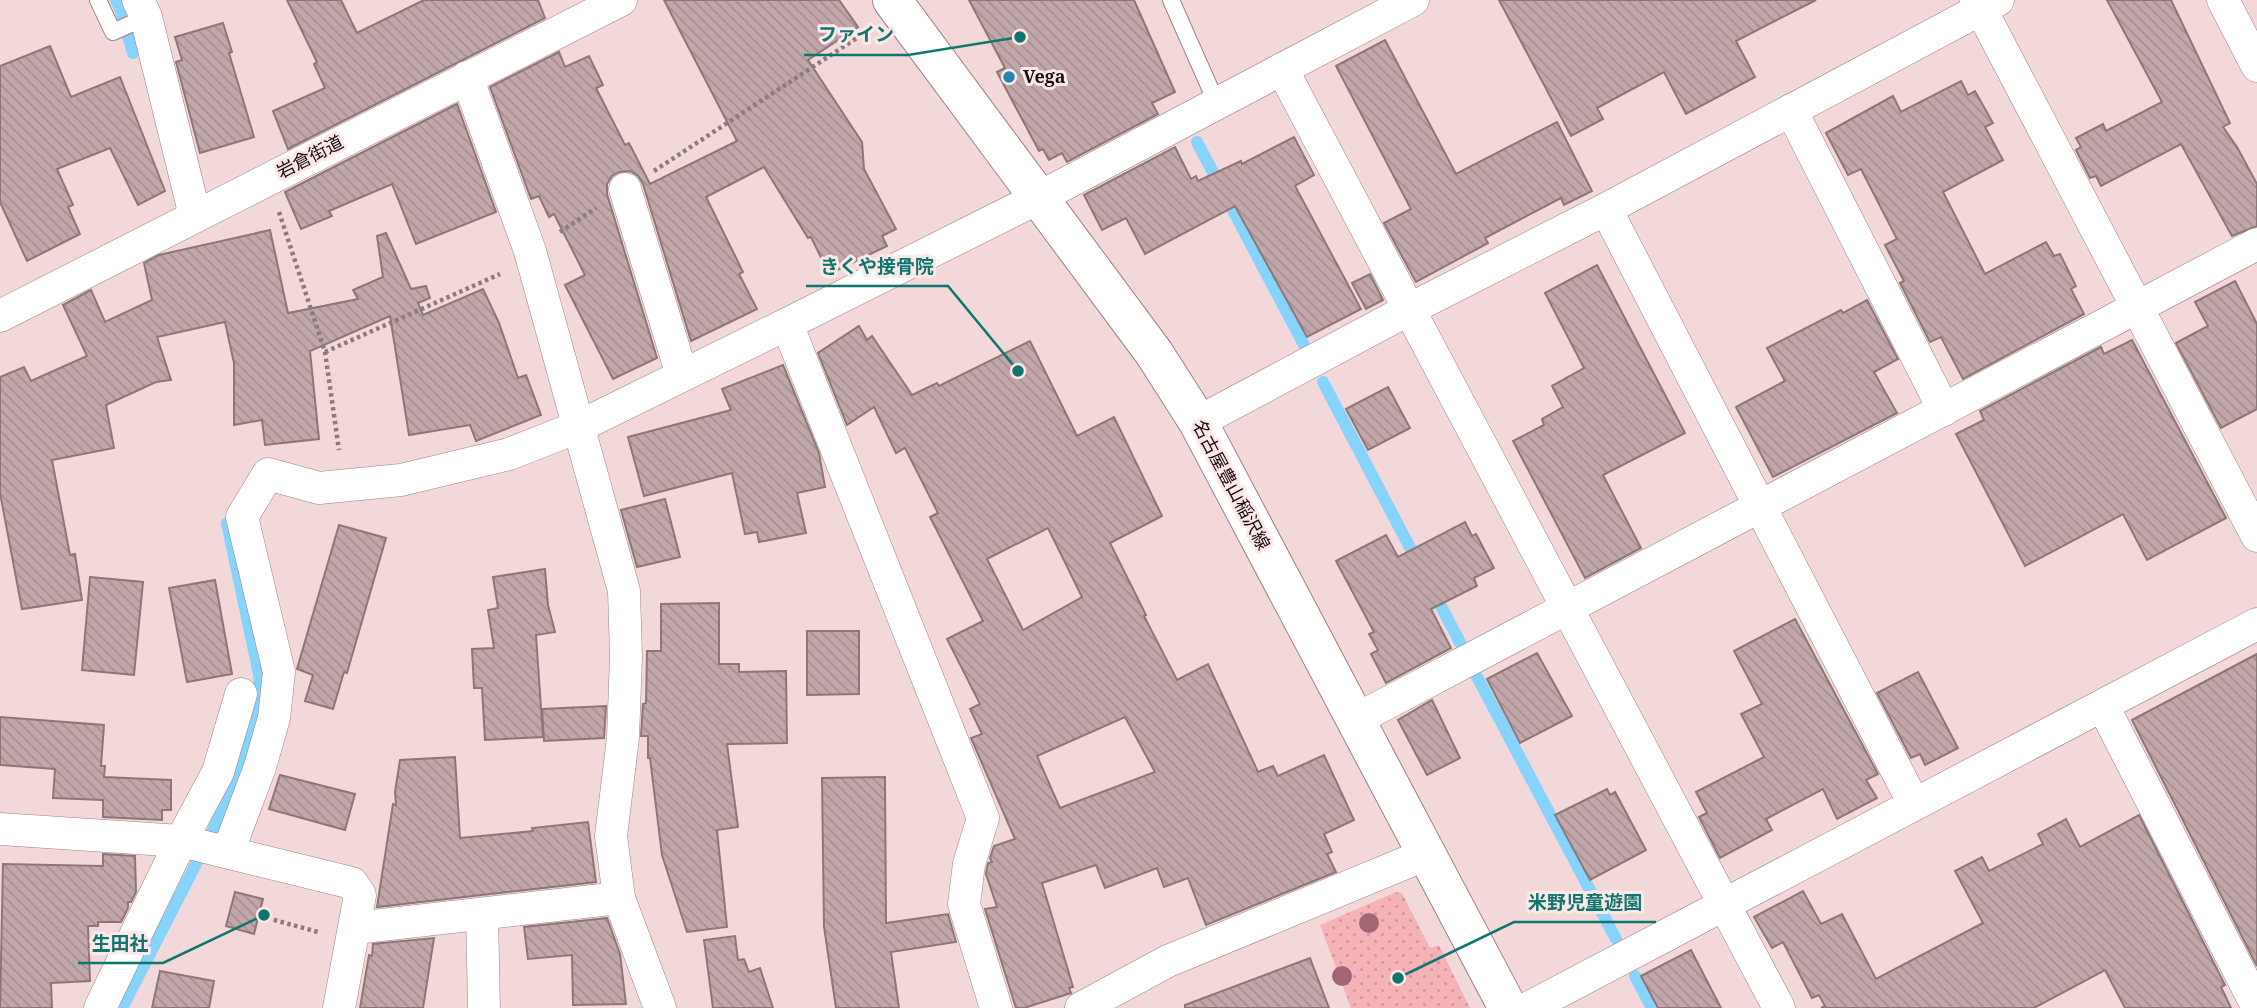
<svg xmlns="http://www.w3.org/2000/svg" width="2257" height="1008" font-family="'Noto Serif','Noto Sans JP',serif">
<style>
.park{fill:url(#park-dots)}
.lines{fill:none;stroke-linecap:round;stroke-linejoin:round}
.stream{stroke:#86d3fc;stroke-width:12}
.building{fill:url(#building-back-hatch);stroke:#8e7677;stroke-width:2;fill-rule:evenodd}
.service-casing{stroke:#9b8284;stroke-width:18}
.minor-casing{stroke:#9b8284;stroke-width:33}
.secondary-casing{stroke:#9b8284;stroke-width:40}
.path{stroke:#8d7a7c;stroke-width:4.5;stroke-dasharray:3.5 3.5;stroke-linecap:butt}
.service{stroke:#fff;stroke-width:16}
.minor{stroke:#fff;stroke-width:32}
.secondary{stroke:#fff;stroke-width:38}
.tree{fill:#a36674}
.poi-dot{fill:#2384b0;stroke:#fde7e8;stroke-width:2.5}
.labels{text-anchor:middle;stroke-width:6;stroke-linejoin:round;paint-order:stroke}
.poi-label{font-size:18px;font-weight:bold;fill:#160d0e;stroke:#fde7e8;text-anchor:start}
.street-label{font-size:18px;fill:#160d0e;stroke:#fde7e8}
.leader{fill:none;stroke:#0f766e;stroke-width:2.5}
.callout-dot{fill:#0f766e;stroke:#fde7e8;stroke-width:2.5}
.callout-label{font-size:19px;text-anchor:middle;font-weight:bold;fill:#0f766e;stroke:#fde7e8;stroke-width:6;stroke-linejoin:round;paint-order:stroke}
</style>
<defs>
<pattern id="park-dots" width="8" height="8" patternUnits="userSpaceOnUse" patternTransform="scale(1.75)"><rect width="8" height="8" fill="#f5b3b8"/><path d="M2 2h.1M6 6h.1" fill="none" stroke="#d1999d" stroke-width="1.8" stroke-linecap="round"/></pattern>
<pattern id="building-back-hatch" width="6" height="6" patternUnits="userSpaceOnUse" patternTransform="scale(1.75)"><rect width="6" height="6" fill="#c1a7a9"/><path d="M-1 5l2 2M0 0l6 6M5-1l2 2" fill="none" stroke="#a58f90"/></pattern>
</defs>
<rect width="100%" height="100%" fill="#f3d8da"/>
<polygon class="park" points="1396,892 1402,893 1430,948 1439,945 1470,1008 1351,1008 1320,925"/>
<g class="lines">
<g class="stream">
<polyline points="116,0 121,11 133,53"/>
<polyline points="1197,142 1304,345"/>
<polyline points="1323,382 1418,563"/>
<polyline points="1433,591 1464,650"/>
<polyline points="1474,671 1616,939"/>
<polyline points="210,838 243,757 260,679 227,523"/>
<polyline points="1635,976 1652,1008"/>
<polyline points="122,1008 197,862"/>
</g>
</g>
<g class="building">
<polygon points="287,0 341,0 357,33 424,0 538,0 545,18 288,149 273,111 325,88 314,64 317,62"/>
<polygon points="664,0 839,0 858,27 808,60 862,142 864,169 896,229 882,236 887,246 829,274 811,237 808,238 764,167 706,197 743,272 739,274 757,309 691,341 643,184 638,176 630,171 619,172 612,176 607,184 607,194 657,358 613,379 565,285 585,275 554,214 549,217 539,196 531,199 490,87 559,52 565,67 589,56 603,85 596,88 625,145 629,143 650,184 737,141"/>
<polygon points="969,0 1134,0 1175,92 1152,103 1158,114 1067,162 1062,153 1049,160 1043,149 1039,151 997,72 1005,68"/>
<polygon points="1499,0 1816,0 1736,41 1755,77 1686,114 1664,72 1597,108 1603,119 1571,136"/>
<polygon points="2107,0 2171,0 2230,123 2223,127 2237,147 2257,184 2257,226 2232,236 2181,144 2101,186 2096,176 2090,178 2076,150 2081,147 2076,138 2103,124 2106,131 2162,102"/>
<polygon points="223,23 232,52 229,53 254,137 200,153 176,62 182,60 175,37"/>
<polygon points="1385,40 1456,174 1557,122 1592,191 1564,205 1561,198 1485,238 1488,243 1416,282 1384,223 1411,209 1336,66"/>
<polygon points="50,46 71,97 120,77 165,191 138,205 110,148 57,169 73,205 68,207 80,234 27,261 0,202 0,66"/>
<polygon points="1961,81 1968,95 1975,91 1993,123 1985,127 2003,160 1943,192 1985,274 2046,242 2054,256 2060,254 2076,286 2071,289 2084,314 1963,379 1941,337 1930,342 1900,283 1904,281 1885,245 1897,239 1861,169 1848,175 1826,133 1893,96 1901,112"/>
<polygon points="457,104 496,212 416,244 392,184 329,211 332,216 301,229 285,192"/>
<polygon points="1294,137 1314,175 1295,186 1361,309 1307,337 1235,206 1145,254 1126,218 1102,230 1084,195 1175,147 1191,179 1196,176 1198,181 1241,161 1242,164"/>
<polygon points="270,230 288,313 358,299 353,290 383,277 377,236 386,233 411,289 426,286 430,298 418,303 423,315 483,289 499,323 518,378 526,375 541,415 476,441 470,425 409,435 390,316 310,351 319,439 265,445 262,420 234,425 234,363 225,322 157,337 171,380 156,382 106,405 114,448 52,460 70,555 75,554 82,600 22,609 0,493 0,377 24,367 31,381 87,356 63,305 91,290 105,322 152,300 144,263 159,255"/>
<polygon points="1597,265 1685,433 1603,475 1641,548 1585,578 1513,441 1544,425 1542,419 1563,407 1552,386 1584,368 1545,293"/>
<polygon points="1370,274 1383,300 1366,309 1352,283"/>
<polygon points="2235,281 2257,324 2257,409 2221,428 2176,343 2208,326 2195,302"/>
<polygon points="1867,300 1898,359 1874,372 1897,413 1773,477 1736,407 1785,381 1767,348 1841,310 1843,313"/>
<path d="M859 326 867 340 872 336 912 395 937 383 939 386 1030 341 1077 436 1114 417 1162 516 1110 543 1146 615 1144 616 1177 680 1208 664 1258 772 1273 766 1278 776 1324 755 1354 820 1324 834 1332 852 1327 854 1336 872 1206 925 1188 878 1164 887 1157 868 1105 888 1096 865 1042 883 1073 987 1069 988 1071 993 1024 1008H1016L985 909 997 907 986 874 988 863 992 862 990 858 994 846 1015 839 971 738 982 734 970 709 980 704 947 639 983 621 930 517 938 513 905 448 896 453 874 407 847 425 818 353ZM1048 528 1082 597 1023 630 987 559ZM1125 717 1155 772 1060 808 1037 756Z"/>
<polygon points="2132,340 2226,518 2147,560 2123,514 2025,566 1956,434 1984,420 1980,411 2101,347 2104,354"/>
<polygon points="783,365 819,453 825,487 797,493 806,533 759,542 757,532 745,534 732,473 644,496 628,437 731,410 722,389"/>
<polygon points="1388,387 1410,428 1368,450 1346,409"/>
<polygon points="665,499 680,557 637,567 621,510"/>
<polygon points="1465,522 1472,536 1476,534 1494,568 1474,578 1477,586 1431,609 1451,648 1386,683 1371,654 1378,650 1369,634 1374,632 1336,561 1386,535 1398,557"/>
<polygon points="339,525 386,538 347,673 344,672 333,709 305,701 313,675 297,669"/>
<polygon points="545,569 548,605 555,632 536,635 543,737 485,740 482,688 474,688 472,649 494,648 488,610 498,608 493,577"/>
<polygon points="90,577 143,582 134,675 82,670"/>
<polygon points="215,580 232,674 187,682 169,588"/>
<polygon points="719,603 719,664 739,664 739,672 786,671 787,743 727,744 738,827 717,830 727,927 687,932 662,855 650,758 648,758 648,736 641,736 643,704 646,703 647,651 661,651 661,604"/>
<polygon points="1795,619 1878,774 1866,780 1877,798 1837,819 1823,789 1766,819 1772,830 1720,858 1699,817 1707,813 1696,792 1764,757 1741,714 1762,704 1734,651"/>
<polygon points="807,631 859,631 859,694 807,695"/>
<polygon points="1537,653 1572,716 1520,743 1487,679"/>
<polygon points="2257,654 2257,966 2132,720"/>
<polygon points="1918,672 1958,748 1925,765 1920,754 1911,758 1877,693"/>
<polygon points="1432,700 1460,758 1427,775 1398,720"/>
<polygon points="606,706 604,738 544,741 542,709"/>
<polygon points="0,717 104,725 101,766 105,766 104,777 171,780 171,810 162,810 162,820 103,817 103,800 53,798 55,769 0,765"/>
<polygon points="455,757 460,838 533,831 532,828 588,822 596,882 377,907 393,804 396,805 395,792 400,760"/>
<polygon points="280,775 355,794 345,830 269,809"/>
<polygon points="885,777 886,923 948,914 956,942 891,952 899,1008 836,1008 824,927 822,778"/>
<polygon points="1607,789 1610,795 1615,792 1646,850 1590,880 1555,815"/>
<polygon points="2139,815 2225,985 2221,987 2231,1008 2125,1008 2105,970 2034,1008 1821,1008 1825,1006 1819,995 1812,998 1783,942 1772,948 1754,917 1803,891 1821,924 1842,914 1876,979 1983,923 1955,871 1982,857 1989,871 2043,844 2038,834 2066,819 2080,847"/>
<polygon points="103,854 135,856 136,892 131,902 128,902 128,908 121,922 98,922 98,926 88,926 90,981 51,983 52,1008 0,1008 3,864 103,866"/>
<polygon points="235,892 263,899 254,934 226,926"/>
<polygon points="607,918 620,954 626,1004 573,1005 572,955 528,959 524,927"/>
<polygon points="735,936 738,960 744,959 749,972 760,968 773,1008 713,1008 704,940"/>
<polygon points="434,938 423,1008 360,1008 369,955 372,956 373,944"/>
<polygon points="1691,950 1721,1008 1658,1008 1641,976"/>
<polygon points="1310,958 1329,1008 1185,1008 1185,1005"/>
<polygon points="160,971 214,981 209,1008 152,1008"/>
</g>
<g class="lines">
<g class="service-casing">
<g id="service">
<polyline points="98,0 113,32 146,17"/>
<polyline points="1171,0 1217,104"/>
</g>
</g>
<g class="minor-casing">
<g id="minor">
<polyline points="138,0 146,17 195,216"/>
<polyline points="1976,0 2257,536"/>
<polyline points="2223,0 2257,66"/>
<polyline points="1282,69 1779,1008"/>
<polyline points="467,77 530,251 624,591 626,657 623,738 611,836 619,898 660,1008"/>
<polyline points="1791,110 1944,410"/>
<polyline points="625,189 682,375"/>
<polyline points="1606,209 1914,804"/>
<polyline points="0,316 621,0"/>
<polyline points="1198,422 1408,310 1606,209 1998,0"/>
<polyline points="2103,706 2257,1006"/>
<polyline points="1355,720 2257,244"/>
<polyline points="0,829 181,841 352,883 360,895 339,1008"/>
<polyline points="228,852 260,767 274,718 279,672 242,517 268,474 319,488 401,480 509,454 578,427 787,324"/>
<polyline points="482,914 484,1008"/>
<polyline points="355,928 619,898"/>
<polyline points="100,1008 181,841 218,772 241,694"/>
<polyline points="996,1008 964,904 969,864 983,818 787,324 1040,197 1413,0"/>
<polyline points="1081,1008 1168,961 1427,854"/>
<polyline points="1528,1008 2257,624"/>
</g>
</g>
<g class="secondary-casing">
<polyline id="secondary" points="892,0 1154,353 1198,422 1508,1008"/>
</g>
<g class="path">
<polyline points="654,171 869,30"/>
<polyline points="279,212 325,352 339,450"/>
<polyline points="560,232 596,208"/>
<polyline points="325,352 500,274"/>
<polyline points="267,918 318,932"/>
</g>
<use href="#service" class="service"/>
<use href="#minor" class="minor"/>
<use href="#secondary" class="secondary"/>
</g>
<g class="tree">
<circle cx="1369" cy="923" r="10"/>
<circle cx="1342" cy="976" r="10"/>
</g>
<circle class="poi-dot" cx="1009" cy="77" r="7"/>
<g class="labels">
<g class="poi-label">
<text x="1023" y="83">Vega</text>
</g>
<g class="street-label">
<text transform="translate(310 157) rotate(-27)" y="6">岩倉街道</text>
<text transform="translate(1231 485) rotate(62)" y="6">名古屋豊山稲沢線</text>
</g>
</g>
<path class="leader" d="M1020 37L908 55H804M1018 371L948 286H806M1398 978L1514 922H1656M264 915L163 963H78"/>
<g class="callout-dot">
<circle cx="1020" cy="37" r="7"/>
<circle cx="1018" cy="371" r="7"/>
<circle cx="1398" cy="978" r="7"/>
<circle cx="264" cy="915" r="7"/>
</g>
<g class="callout-label">
<text x="856" y="41">ファイン</text>
<text x="877" y="273">きくや接骨院</text>
<text x="1585" y="909">米野児童遊園</text>
<text x="120" y="950">生田社</text>
</g>
</svg>
